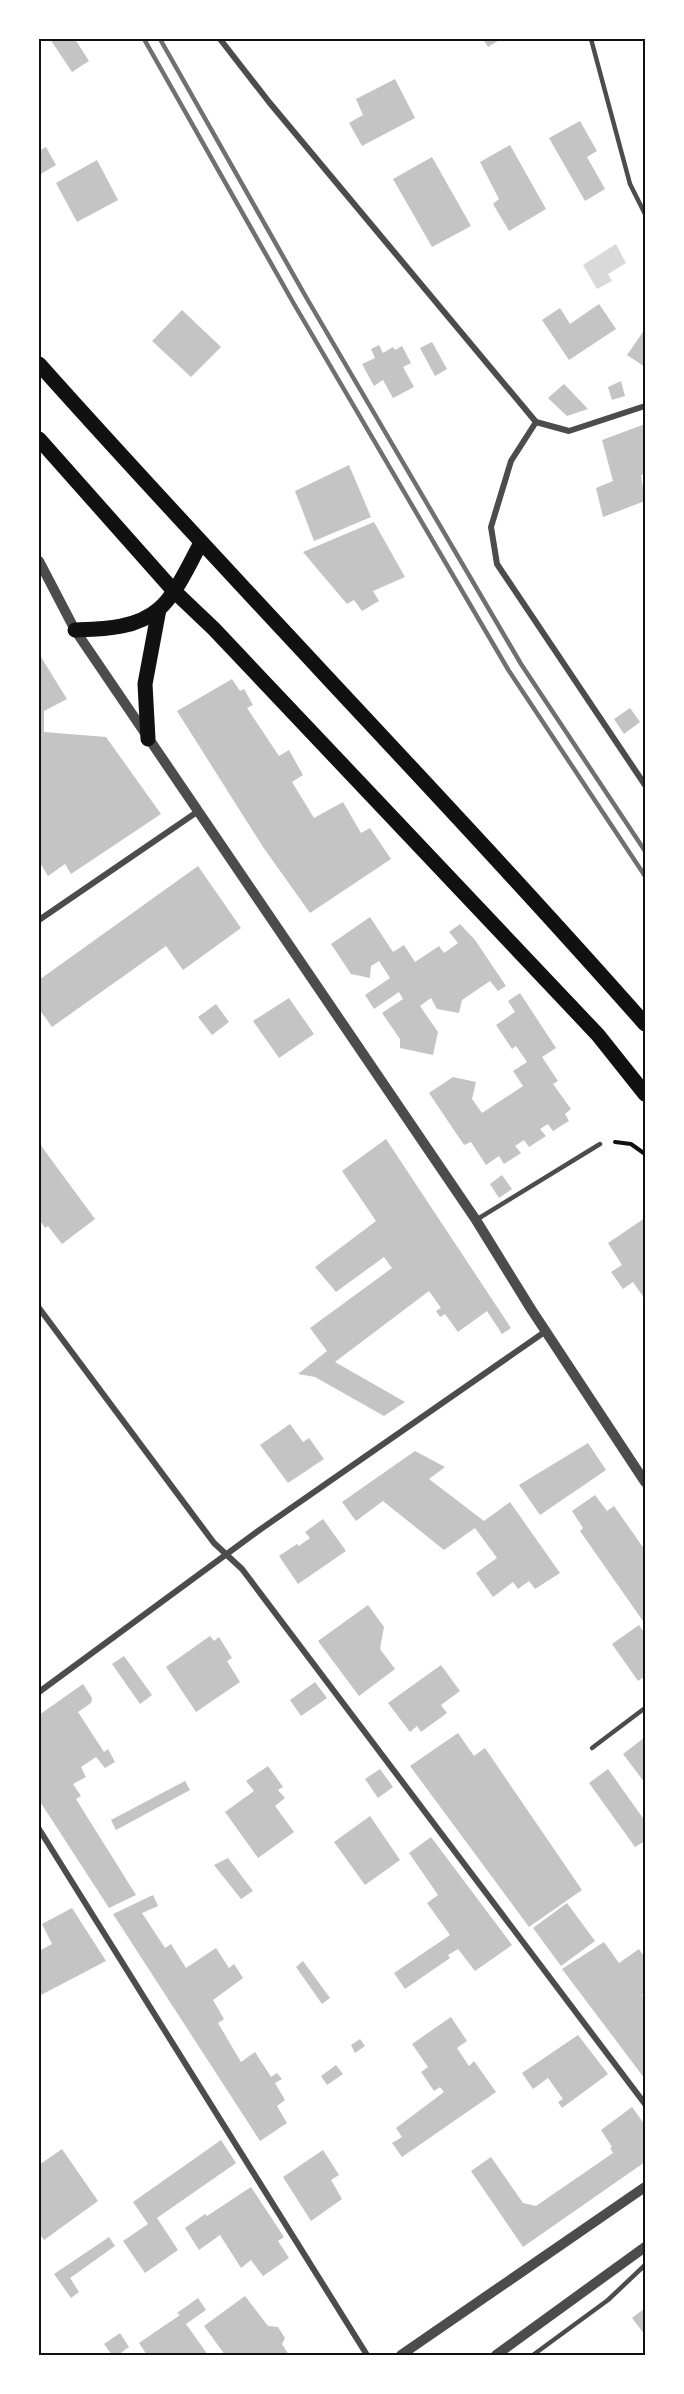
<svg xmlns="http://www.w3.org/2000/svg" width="684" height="2394" font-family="'Open Sans',sans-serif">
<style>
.water{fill:#d9d9d9}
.building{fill:#c4c4c4}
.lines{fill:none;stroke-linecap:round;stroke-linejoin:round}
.path{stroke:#111;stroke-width:4}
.service{stroke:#4c4c4c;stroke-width:4.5}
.minor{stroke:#4c4c4c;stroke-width:6}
.tertiary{stroke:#4c4c4c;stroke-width:10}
.primary{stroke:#111;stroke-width:15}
.rail{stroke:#707070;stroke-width:4.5}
.neatline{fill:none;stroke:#111;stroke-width:2}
</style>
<rect width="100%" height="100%" fill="#fff"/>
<polygon class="water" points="616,244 626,263 608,274 612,281 597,289 583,265"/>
<g class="building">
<polygon points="50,39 75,39 89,61 72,72"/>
<polygon points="483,39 501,39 488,47"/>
<polygon points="395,79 415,118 362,146 349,123 363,115 356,99"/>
<polygon points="580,121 597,151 587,157 605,189 585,201 549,138"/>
<polygon points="510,145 546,209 509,231 493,204 499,199 480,162"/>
<polygon points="46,147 56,165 39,175 39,151"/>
<polygon points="432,157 471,226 432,247 393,179"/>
<polygon points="97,160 118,200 77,222 56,183"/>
<polygon points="599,304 616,329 569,360 542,320 560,308 570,324"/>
<polygon points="182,310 221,347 191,377 152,341"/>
<polygon points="645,329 645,367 627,355"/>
<polygon points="432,342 447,369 435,376 420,348"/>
<polygon points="379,345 383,353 393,347 395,350 402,346 411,363 403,367 414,387 393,398 383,380 374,386 362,364 375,358 371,349"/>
<polygon points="621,381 625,396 612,400 608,387"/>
<polygon points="564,384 588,409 567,416 548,398"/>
<polygon points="645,424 645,474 641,475 645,501 603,517 596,488 613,481 602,440"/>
<polygon points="349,465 371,517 314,541 295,491"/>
<polygon points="374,522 405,577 373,591 379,601 362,611 354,600 347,604 303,552"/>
<polygon points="39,654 67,699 44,711 44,732 106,737 161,814 71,874 65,864 48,876 39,861"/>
<polygon points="232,679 240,691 244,689 253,705 247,708 279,756 289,750 303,775 292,782 314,818 343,802 361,833 370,828 391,859 310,913 263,847 177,711"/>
<polygon points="630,708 640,722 624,734 614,719"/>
<polygon points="198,866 241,928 183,970 166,946 52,1027 39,1009 39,980"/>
<polygon points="370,917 393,952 404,945 415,962 439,946 444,953 458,943 449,932 460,924 475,940 506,986 498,991 490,981 462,1000 459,1013 437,1009 431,998 420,1006 438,1032 433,1055 400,1048 400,1039 382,1013 403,999 399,992 374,1009 365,995 390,978 379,961 371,966 370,978 351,974 331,944"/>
<polygon points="520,993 556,1048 542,1057 558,1081 553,1084 571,1109 565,1114 569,1121 553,1131 548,1124 540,1129 546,1136 529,1147 524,1140 515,1146 521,1153 504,1164 499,1156 486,1165 471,1142 464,1145 429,1093 453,1077 476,1082 472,1099 482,1113 523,1086 513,1071 527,1062 516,1046 512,1049 496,1025 515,1012 508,1001"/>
<polygon points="289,998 314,1034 279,1058 253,1021"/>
<polygon points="216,1004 229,1022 212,1035 198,1017"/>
<polygon points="386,1139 511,1328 502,1334 487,1311 458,1332 445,1314 440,1317 436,1311 441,1308 429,1291 335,1362 405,1402 384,1416 315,1377 298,1374 327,1351 310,1328 392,1268 384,1257 336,1292 315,1267 376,1221 342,1171"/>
<polygon points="39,1143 95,1219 62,1244 48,1226 45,1228 39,1219"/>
<polygon points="502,1175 512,1189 499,1198 490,1184"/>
<polygon points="645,1218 645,1299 633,1282 623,1289 611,1272 622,1265 608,1243"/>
<polygon points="290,1424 303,1442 309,1438 324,1459 288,1483 260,1445"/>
<polygon points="588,1443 606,1470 540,1515 519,1485"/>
<polygon points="415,1451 445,1467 429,1479 484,1521 510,1502 560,1573 535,1589 529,1581 518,1589 513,1582 493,1597 476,1573 497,1558 475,1528 444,1550 383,1501 356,1521 342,1502"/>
<polygon points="595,1495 607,1511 614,1506 645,1550 645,1624 580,1531 583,1528 572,1511"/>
<polygon points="323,1519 346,1551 298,1584 279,1556 297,1544 299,1546 310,1538 305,1532"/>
<polygon points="368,1605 384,1627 380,1649 395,1669 359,1696 318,1641"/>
<polygon points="639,1625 645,1634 645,1676 638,1681 612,1644"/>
<polygon points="210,1636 214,1641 219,1637 232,1658 227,1661 240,1682 196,1712 166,1667"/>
<polygon points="124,1656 152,1695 140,1704 112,1664"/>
<polygon points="441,1665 460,1691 441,1705 447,1713 421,1732 417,1726 410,1732 388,1703"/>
<polygon points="315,1682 327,1698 301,1716 290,1700"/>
<polygon points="83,1684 92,1698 91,1703 78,1712 104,1752 108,1749 115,1762 105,1768 96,1757 81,1767 86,1777 73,1784 81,1796 76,1799 136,1895 109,1908 39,1800 39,1715"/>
<polygon points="458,1733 474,1756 485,1748 582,1890 529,1927 410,1766"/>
<polygon points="645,1737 645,1783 623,1754"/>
<polygon points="268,1766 283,1787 278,1790 285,1798 275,1806 294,1832 258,1858 225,1812 254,1791 246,1781"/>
<polygon points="380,1769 393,1787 378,1798 365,1779"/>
<polygon points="608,1769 645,1821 645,1841 635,1847 589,1783"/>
<polygon points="185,1781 190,1790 116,1830 111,1820"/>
<polygon points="370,1816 400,1860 365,1885 334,1842"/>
<polygon points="431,1837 512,1945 475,1971 458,1949 448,1955 450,1958 405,1989 394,1973 450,1935 427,1903 438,1895 409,1853"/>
<polygon points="228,1858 253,1891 241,1899 214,1865"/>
<polygon points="153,1895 158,1906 142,1913 165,1948 171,1944 186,1968 216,1948 229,1968 234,1964 243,1978 213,2000 224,2019 218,2023 241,2062 255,2052 271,2077 277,2073 282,2079 275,2083 285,2100 277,2106 287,2123 260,2141 113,1914"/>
<polygon points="567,1903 595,1941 561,1966 533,1928"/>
<polygon points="72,1908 106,1961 39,1996 39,1951 52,1944 42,1924"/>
<polygon points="604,1942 619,1963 639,1949 645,1958 645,1993 642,1995 645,1999 645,2079 562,1969"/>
<polygon points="303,1961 330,1998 322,2004 296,1967"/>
<polygon points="451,2017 467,2041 457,2048 469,2066 474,2061 496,2092 402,2157 392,2143 402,2137 396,2128 444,2092 440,2087 434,2091 421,2072 428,2067 412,2044"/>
<polygon points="578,2035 608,2074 562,2108 558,2102 563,2099 548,2078 533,2089 522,2073"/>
<polygon points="360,2039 365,2046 355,2053 351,2045"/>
<polygon points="336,2065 343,2074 327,2085 321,2076"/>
<polygon points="632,2107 645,2125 645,2162 523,2247 471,2171 491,2157 523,2203 536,2206 613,2153 610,2148 612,2147 601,2130"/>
<polygon points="221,2140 236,2163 157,2218 178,2250 145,2273 123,2241 148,2224 133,2202"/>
<polygon points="62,2149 98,2201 44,2240 39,2233 39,2165"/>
<polygon points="323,2150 339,2175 331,2180 342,2199 311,2221 283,2177"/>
<polygon points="251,2187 284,2237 278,2241 289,2258 263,2276 251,2260 241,2268 220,2235 199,2250 185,2228 205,2214 207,2216"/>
<polygon points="109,2237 115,2246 70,2278 79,2292 71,2298 54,2274"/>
<polygon points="245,2296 268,2326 278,2327 285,2338 282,2344 289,2355 225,2355 204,2326"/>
<polygon points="198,2298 206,2310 186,2324 208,2355 147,2355 139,2343 180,2315 177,2313"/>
<polygon points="645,2308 645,2335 632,2318"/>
<polygon points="120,2333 129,2347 118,2355 112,2355 104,2344"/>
</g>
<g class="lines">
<polyline class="path" points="615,1142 631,1144 645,1154"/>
<g class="service">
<polyline points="591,39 630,184 645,214"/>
<polyline points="476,1220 600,1144"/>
<polyline points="592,1748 645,1708"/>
<polyline points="533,2355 608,2300 645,2265"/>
</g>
<g class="minor">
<polyline points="220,39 269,102 536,422 511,461 491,527 497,564 645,785"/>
<polyline points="536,422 569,431 645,406"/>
<polyline points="39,920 197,812"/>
<polyline points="39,1308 214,1543 242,1569 645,2104"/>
<polyline points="39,1692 258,1531 546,1331"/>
<polyline points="39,1829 367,2355"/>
</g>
<g class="tertiary">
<polyline points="39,561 75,630 476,1220 531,1309 645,1482"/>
<polyline points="401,2355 645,2187"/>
<polyline points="496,2355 645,2247"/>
</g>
<g class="primary">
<path d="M39 364C238 587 447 800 645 1024"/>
<polyline points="39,439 173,590 214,629 598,1035 645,1094"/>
<path d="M75 630C102 629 136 629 159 609 177 593 189 564 201 543"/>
<polyline points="148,739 145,684 159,609"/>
</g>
<g class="rail">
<polyline points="144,39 294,304 509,671 645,876"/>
<polyline points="160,39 306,297 521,664 645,851"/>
</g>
</g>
<rect width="684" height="2394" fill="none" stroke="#ffffff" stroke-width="81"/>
<rect x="40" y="40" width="604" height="2314" class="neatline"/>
</svg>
